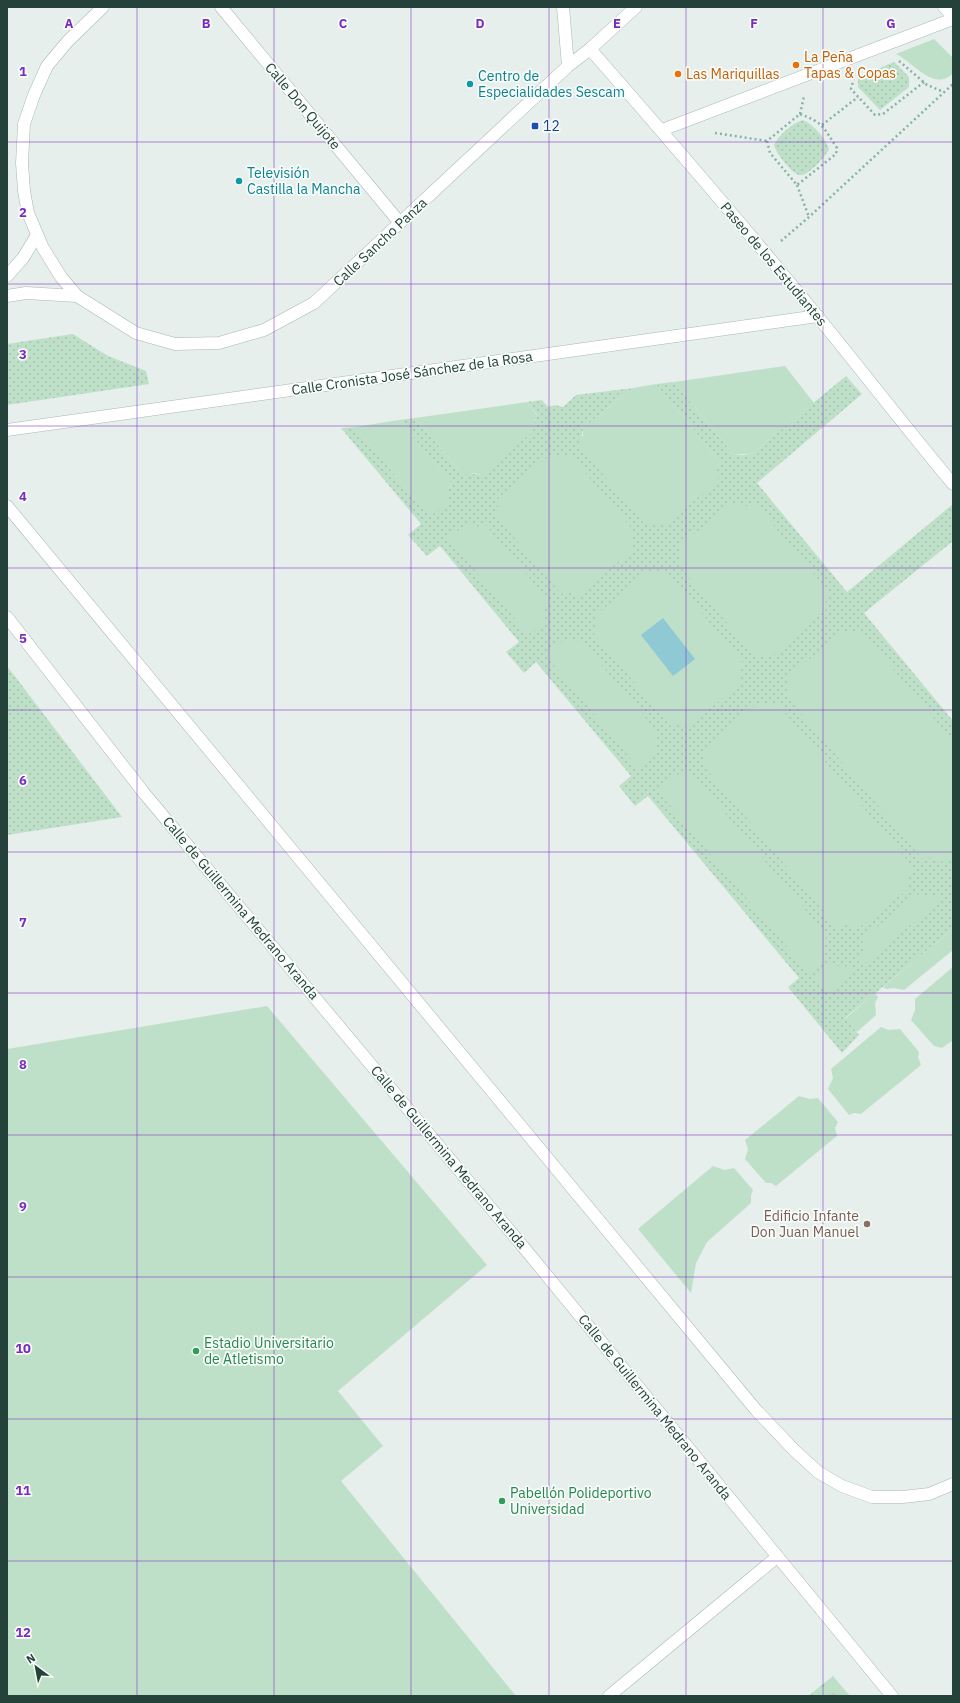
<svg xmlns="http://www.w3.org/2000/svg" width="960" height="1703" font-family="'IBM Plex Sans',sans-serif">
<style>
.grass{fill:url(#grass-tufts)}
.park{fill:url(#park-dots)}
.garden{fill:#bfe0c8}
.water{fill:#8ec9d4}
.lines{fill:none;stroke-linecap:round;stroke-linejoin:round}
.minor-casing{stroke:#a8b8b2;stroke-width:13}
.path{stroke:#86b3a5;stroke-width:2.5;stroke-dasharray:2 3;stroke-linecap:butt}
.minor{stroke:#fff;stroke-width:12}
.grid{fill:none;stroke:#7b2cbf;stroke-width:1;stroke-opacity:0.55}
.food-dot{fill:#e8710a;stroke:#f7fbf9;stroke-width:1.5}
.culture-dot{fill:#0f9aa8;stroke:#f7fbf9;stroke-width:1.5}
.transit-dot{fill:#1a4fb4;stroke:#f7fbf9;stroke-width:1.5}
.education-dot{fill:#8d6e63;stroke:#f7fbf9;stroke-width:1.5}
.leisure-dot{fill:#2e9e5b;stroke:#f7fbf9;stroke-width:1.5}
.labels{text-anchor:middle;stroke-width:3.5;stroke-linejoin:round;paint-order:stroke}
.food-label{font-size:14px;fill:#c56008;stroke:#f7fbf9;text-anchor:start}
.culture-label{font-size:14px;fill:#0d838f;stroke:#f7fbf9;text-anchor:start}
.street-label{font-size:14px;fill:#24423a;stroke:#f7fbf9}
.transit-label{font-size:14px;fill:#164399;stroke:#f7fbf9;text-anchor:start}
.education-label{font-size:14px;fill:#785e54;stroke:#f7fbf9;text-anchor:end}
.leisure-label{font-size:14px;fill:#27864d;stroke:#f7fbf9;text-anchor:start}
.grid-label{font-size:13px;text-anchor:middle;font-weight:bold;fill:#7b2cbf;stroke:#f7fbf9;stroke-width:3.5;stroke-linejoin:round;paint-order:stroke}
</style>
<defs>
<pattern id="grass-tufts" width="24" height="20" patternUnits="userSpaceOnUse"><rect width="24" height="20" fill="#bfe0c8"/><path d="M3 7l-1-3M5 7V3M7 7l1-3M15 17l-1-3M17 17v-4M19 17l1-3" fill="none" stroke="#a4c1ad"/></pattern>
<pattern id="park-dots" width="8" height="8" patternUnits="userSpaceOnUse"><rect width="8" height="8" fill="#bfe0c8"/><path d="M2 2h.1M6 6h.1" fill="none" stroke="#a4c1ad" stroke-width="1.8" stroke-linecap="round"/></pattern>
</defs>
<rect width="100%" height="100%" fill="#e6efeb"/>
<polygon class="grass" points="833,1676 850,1696 808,1696"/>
<g class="park">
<polygon points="894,62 909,77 909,87 880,110 858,87 858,77"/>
<path d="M803 120C813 124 826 139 829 149 826 156 809 175 801 175 793 176 776 153 774 145 779 135 792 123 803 120Z"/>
<polygon points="73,334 108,356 146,371 149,384 7,405 7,344"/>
<polygon points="846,376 862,394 757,483 847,592 953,504 953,541 864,613 953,721 953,929 845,1018 859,1035 842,1053 788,987 799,978 648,796 635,806 619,786 631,776 536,662 524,673 506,652 519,642 440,546 427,556 408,535 421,524 341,428 355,427 430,517 447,496 448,489 451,483 399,420 415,418 463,475 469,473 481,475 533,425 537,415 527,402 542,400 548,407 555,405 563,407 576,395 633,388 583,428 581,442 717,476 717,469 721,463 656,384 674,382 734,455 750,455"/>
<polygon points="7,666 122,817 7,835"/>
</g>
<g class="garden">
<path d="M934 39 953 58V73C935 93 913 62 896 54Z"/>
<polygon points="785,366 814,403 750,455 742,454 734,455 674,382"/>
<polygon points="656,384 721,463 717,469 719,481 664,525 653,522 645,525 579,446 583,435 583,428 633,388"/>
<polygon points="527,402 537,416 534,421 533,432 481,475 474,473 463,475 415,418"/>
<polygon points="399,420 451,483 448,489 448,502 430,517 355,427"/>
<polygon points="551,454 560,456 570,454 635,532 632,541 634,549 578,595 568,593 561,594 495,515 498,508 498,498"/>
<path d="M733 502C740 507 747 507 755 503L830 593 826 602 827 609 771 657 763 655 755 657 678 564 681 555 680 545Z"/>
<polygon points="466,524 476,527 485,524 548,600 544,608 546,621 528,635 448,538"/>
<polygon points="647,572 658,574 668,572 744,664 740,673 740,683 689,727 679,724 670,726 594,634 597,626 597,614"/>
<polygon points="861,630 953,741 953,856 945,863 934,858 922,859 785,694 789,685 789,676 842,631 853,633"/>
<polygon points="564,640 573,642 582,641 659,734 655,744 655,755 639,769 545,655"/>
<polygon points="776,702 913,867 907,880 907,890 858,929 848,925 836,927 701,763 705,754 705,748 757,703 771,704"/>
<polygon points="691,772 827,936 822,947 825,962 810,975 656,789 674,773 680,775"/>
<polygon points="917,894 927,898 937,896 941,900 862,966 857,960 864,952 862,939"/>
<polygon points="953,929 953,950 904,990 894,988 886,989 883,987"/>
<polygon points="831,964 843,967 852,965 856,970 827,994 814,979"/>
<polygon points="953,967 953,1040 942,1048 934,1046 911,1020 915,1010 915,999"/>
<polygon points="875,993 878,997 875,1003 876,1015 857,1032 845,1019"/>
<polygon points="267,1006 487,1265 338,1391 383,1446 341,1481 516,1696 7,1696 7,1049"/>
<polygon points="881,1027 889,1030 900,1029 919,1052 918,1057 921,1065 861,1114 854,1113 849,1115 828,1089 833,1078 831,1069"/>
<polygon points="799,1096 810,1099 818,1098 838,1122 835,1128 837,1136 776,1186 771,1183 766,1183 745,1159 748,1149 745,1140"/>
<polygon points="713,1166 725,1170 734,1168 753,1190 751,1195 751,1203 707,1242 696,1263 691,1293 638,1229"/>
</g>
<polygon class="water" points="663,618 695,659 673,676 641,635"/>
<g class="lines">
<g class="minor-casing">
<g id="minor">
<polyline points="103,7 68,41 47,66 34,95 24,124 22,163 24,191 28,213 43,248 61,277 77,296 136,333 175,344 219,343 264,330 314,303 568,66 590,49 636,7"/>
<polyline points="221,7 400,223"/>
<polyline points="563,7 568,66"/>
<polyline points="944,7 953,17"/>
<path d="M590 49C667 137 744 226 818 317 863 372 907 429 953 484"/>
<polyline points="662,130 953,19"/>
<polyline points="7,276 23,258 37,235"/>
<polyline points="7,296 26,293 77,296"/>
<polyline points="7,430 818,316"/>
<polyline points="7,506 756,1410 794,1450 818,1472 842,1486 872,1497 903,1497 929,1494 953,1484"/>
<polyline points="7,617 144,793 530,1255 892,1696"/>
<polyline points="609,1696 777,1557"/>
</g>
</g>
<g class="path">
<polyline points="899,61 927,85 944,92"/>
<polyline points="854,78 851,89 875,115 883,114 924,82"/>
<path d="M800 114C824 123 823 127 837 148L836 154 797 185 770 153 767 141Z"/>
<polyline points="800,114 804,96"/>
<polyline points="822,125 858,97"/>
<polyline points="715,133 767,141"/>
<polyline points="797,185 809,217"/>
<polyline points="781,241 809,217 953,84"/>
</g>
<use href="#minor" class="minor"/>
</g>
<path class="grid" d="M137 7V1696M274 7V1696M411 7V1696M549 7V1696M686 7V1696M823 7V1696M7 142H953M7 284H953M7 426H953M7 568H953M7 710H953M7 852H953M7 993H953M7 1135H953M7 1277H953M7 1419H953M7 1561H953"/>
<g class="food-dot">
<circle cx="796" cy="65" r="4"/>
<circle cx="678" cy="74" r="4"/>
</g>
<g class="culture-dot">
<circle cx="470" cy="84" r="4"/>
<circle cx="239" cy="181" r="4"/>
</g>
<rect class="transit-dot" x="531" y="122" width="8" height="8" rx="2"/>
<circle class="education-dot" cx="867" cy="1224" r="4"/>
<g class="leisure-dot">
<circle cx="196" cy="1351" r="4"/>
<circle cx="502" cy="1501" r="4"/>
</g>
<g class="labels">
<g class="food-label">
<text x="804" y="62">La Peña<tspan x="804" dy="16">Tapas &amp; Copas</tspan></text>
<text x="686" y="79">Las Mariquillas</text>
</g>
<g class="culture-label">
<text x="478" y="81">Centro de<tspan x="478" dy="16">Especialidades Sescam</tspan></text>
<text x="247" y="178">Televisión<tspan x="247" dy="16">Castilla la Mancha</tspan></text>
</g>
<g class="street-label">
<text transform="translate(303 106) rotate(50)" y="5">Calle Don Quijote</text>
<text transform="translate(380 242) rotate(-43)" y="5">Calle Sancho Panza</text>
<text transform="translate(774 264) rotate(50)" y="5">Paseo de los Estudiantes</text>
<text transform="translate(412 373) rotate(-8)" y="5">Calle Cronista José Sánchez de la Rosa</text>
<text transform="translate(241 908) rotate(50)" y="5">Calle de Guillermina Medrano Aranda</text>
<text transform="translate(449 1157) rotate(50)" y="5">Calle de Guillermina Medrano Aranda</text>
<text transform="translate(655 1407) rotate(51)" y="5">Calle de Guillermina Medrano Aranda</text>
</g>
<g class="transit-label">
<text x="543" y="131">12</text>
</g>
<g class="education-label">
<text x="859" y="1221">Edificio Infante<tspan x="859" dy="16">Don Juan Manuel</tspan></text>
</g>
<g class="leisure-label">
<text x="204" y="1348">Estadio Universitario<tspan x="204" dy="16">de Atletismo</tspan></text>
<text x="510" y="1498">Pabellón Polideportivo<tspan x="510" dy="16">Universidad</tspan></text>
</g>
</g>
<g class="grid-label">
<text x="69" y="28">A</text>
<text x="206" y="28">B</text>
<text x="343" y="28">C</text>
<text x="480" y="28">D</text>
<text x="617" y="28">E</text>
<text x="754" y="28">F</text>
<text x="891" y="28">G</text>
<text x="23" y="76">1</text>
<text x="23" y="217">2</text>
<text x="23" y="359">3</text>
<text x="23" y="501">4</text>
<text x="23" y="643">5</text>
<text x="23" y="785">6</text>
<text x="23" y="927">7</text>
<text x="23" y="1069">8</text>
<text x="23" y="1211">9</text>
<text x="23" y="1353">10</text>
<text x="23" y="1495">11</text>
<text x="23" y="1637">12</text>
</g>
<rect width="960" height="1703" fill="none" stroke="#24423a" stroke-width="16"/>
<g transform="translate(36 1667) rotate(328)" stroke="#f7fbf9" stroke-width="3" paint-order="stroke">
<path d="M0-3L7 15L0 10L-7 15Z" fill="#24423a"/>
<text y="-6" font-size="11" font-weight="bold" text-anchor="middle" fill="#24423a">N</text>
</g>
</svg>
